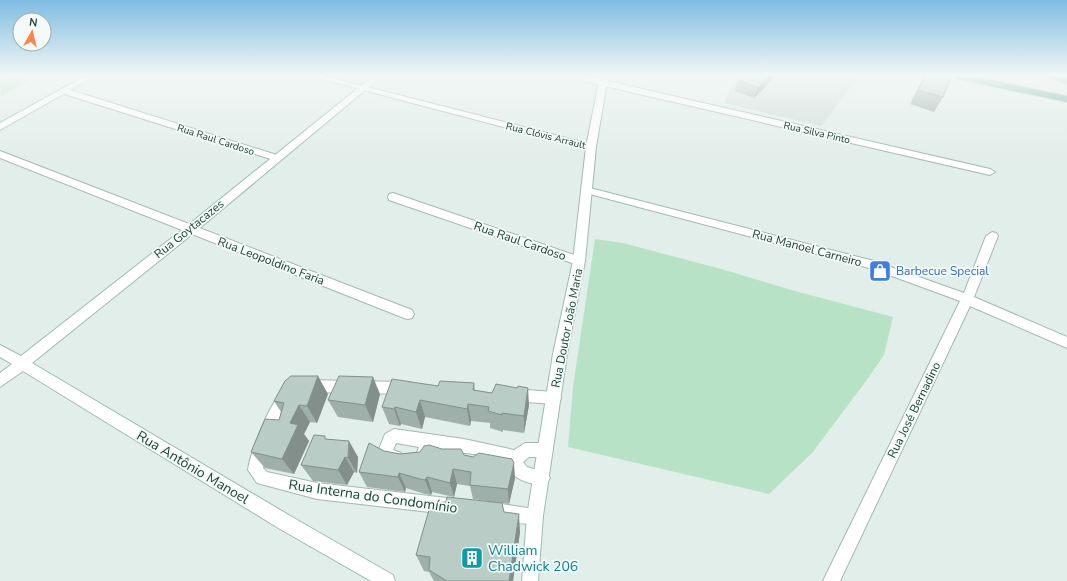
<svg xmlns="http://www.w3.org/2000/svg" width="1067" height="581" font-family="'Nunito Sans',sans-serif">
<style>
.built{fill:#d0ded8}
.green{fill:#b8e2c6}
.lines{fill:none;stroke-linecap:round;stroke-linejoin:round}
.street-casing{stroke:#a4b7b1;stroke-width:2}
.secondary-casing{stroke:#9ebbb3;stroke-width:2}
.primary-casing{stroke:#c0cac8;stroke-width:2}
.street{fill:#fff;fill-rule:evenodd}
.secondary{fill:#fff;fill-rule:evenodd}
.primary{fill:#61a99b;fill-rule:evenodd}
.wall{fill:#9fafa9}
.shaded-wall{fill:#828f8a}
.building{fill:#b9ccc5;stroke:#828f8a}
.labels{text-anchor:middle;stroke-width:3.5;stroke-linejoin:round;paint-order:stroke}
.far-street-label{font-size:10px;fill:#1f413a;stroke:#f3faf7}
.street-label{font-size:12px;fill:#1f413a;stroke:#f3faf7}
.shop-label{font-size:12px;fill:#366cbe;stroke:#f3faf7;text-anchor:start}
.near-street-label{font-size:14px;fill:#1f413a;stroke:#f3faf7}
.near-culture-label{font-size:14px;fill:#0d838f;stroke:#f3faf7;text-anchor:start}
</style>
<rect width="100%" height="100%" fill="#e2eee9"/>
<polygon class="built" points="748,76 860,76 821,126 724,103 730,89 736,82 740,83"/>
<g class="green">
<polygon points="0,76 37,76 1,96"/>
<polygon points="595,239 623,243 721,269 795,291 893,317 884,355 866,381 812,453 769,494 568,447 573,387"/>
</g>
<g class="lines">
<g class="street-casing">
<g id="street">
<polygon points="310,76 325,76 594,145 596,147 591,150"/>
<polygon points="570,76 586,76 990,169 995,172 990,175 574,79"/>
<polygon points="64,88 280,156 282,158 277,161 274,160 61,93 61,89"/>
<polygon points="0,151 412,310 414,314 412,318 408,319 404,318 0,158"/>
<polygon points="586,187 874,261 964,293 986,236 992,232 996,233 998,236 974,297 1067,337 1067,348 970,306 840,581 823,581 960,301 873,269 582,192 581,190 582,188"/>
<polygon points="393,193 583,258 585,261 583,264 575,264 389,200 388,197 389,194"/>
<polygon points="307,380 405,382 410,384 412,388 410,392 405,394 307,392 302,390 300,386 302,382"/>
<path d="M287 389 292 391 294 395 270 442 263 468 267 472 317 483 447 498 452 501 455 506 452 511 447 514 317 499 257 483 248 470C250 454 272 394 287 389Z"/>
<polygon points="513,389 554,392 559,394 561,398 559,402 554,404 513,401 508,399 506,395 508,391"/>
<path d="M394 429 464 439 514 450 525 443H546L551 445 553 450 551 455 546 457H529L523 462 527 467 547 473 550 478 547 483C540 486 525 483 518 478 510 474 508 465 497 460 479 452 453 453 433 449L426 465 421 467 416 465 414 460 419 447 396 443 393 450 401 453 403 458 401 463 396 465 379 459 377 454 385 434Z"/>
<path d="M501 504 541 510 543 516 541 522C529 526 507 522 495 518L493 512 495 506Z"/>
</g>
</g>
<g class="secondary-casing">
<g id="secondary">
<polygon points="85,76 95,76 0,130 0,123"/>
<polygon points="373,76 382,76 195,232 32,363 292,517 393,575 395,581 371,581 280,529 23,371 0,387 0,373 12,364 0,357 0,345 21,356 187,226"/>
<polygon points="600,76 608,76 596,147 585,261 567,354 543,516 538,581 522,581 527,516 553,354 573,261 586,147"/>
</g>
</g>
<g class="primary-casing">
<g id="primary">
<polygon points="954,76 971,76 1067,96 1067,102 958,79"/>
<polygon points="1048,76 1067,78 1067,84 1049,78"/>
</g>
</g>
<use href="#street" class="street"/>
<use href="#secondary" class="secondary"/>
<use href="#primary" class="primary"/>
</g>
<g class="wall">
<polygon points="776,76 754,98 735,91 738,80"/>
<polygon points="924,76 952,76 943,97 934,112 910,104"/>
<polygon points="474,383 475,391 492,393 529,405 524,433 503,430 503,432 490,428 490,423 471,421 470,426 425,417 422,429 401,424 400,426 389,424 382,407 438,386"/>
<polygon points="328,394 317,423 310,422 304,434 309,441 294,474 265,468 251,452 279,420 281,412 274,401"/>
<polygon points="380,394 373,422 338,417 328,400"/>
<polygon points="327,439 358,457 357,473 354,472 347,485 313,481 301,465"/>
<polygon points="384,451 400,454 464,455 473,457 515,478 509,504 473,499 470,486 457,484 454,497 432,492 431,495 425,494 406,488 405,492 367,487 359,472"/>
<polygon points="504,512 520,532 513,581 434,581 429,572 424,571 416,555"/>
</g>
<g class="shaded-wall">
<polygon points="769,76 776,76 754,98 758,88"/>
<polygon points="318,376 328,394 317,423 307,406"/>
<polygon points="373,377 380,394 373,422 365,405"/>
<polygon points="528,388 529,405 524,433 524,416"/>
<polygon points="420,400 425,417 422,429 416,412"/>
<polygon points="468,404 471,421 470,426 467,409"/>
<polygon points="299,405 310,422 304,434 309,441 294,474 282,459 290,423"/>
<polygon points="395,407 401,424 400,426 394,409"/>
<polygon points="349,441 358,457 357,473 348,458"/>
<polygon points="345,457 354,472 347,485 338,470"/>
<polygon points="514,463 515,478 509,504 508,489"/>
<polygon points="453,469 457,484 454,497 450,483"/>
<polygon points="399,473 406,488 405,492 398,477"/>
<polygon points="427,477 432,492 431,495 425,480"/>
<polygon points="519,514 520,532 513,581 509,581"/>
</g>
<g class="building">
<polygon points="742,76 769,76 758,88 738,80"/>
<polygon points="925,76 952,76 943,97 918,90"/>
<polygon points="291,376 318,376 307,406 299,405 290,423 298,425 282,459 251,452 265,419 279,420 284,403 274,401 285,381"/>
<polygon points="339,376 373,377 365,405 328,400"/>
<polygon points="392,379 438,386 440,381 474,383 473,390 492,393 496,384 517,388 518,386 528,388 524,416 502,413 502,415 488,411 489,407 468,404 467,409 420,400 416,412 395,407 394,409 382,407"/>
<polygon points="314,435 325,436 325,439 349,441 348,458 345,457 338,470 301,465"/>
<polygon points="369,443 384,451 400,454 420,452 424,446 429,445 442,449 461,449 464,455 473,457 479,453 512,459 514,463 508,489 470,485 471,472 453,469 450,483 427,477 425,480 420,479 399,473 398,477 359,472"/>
<polygon points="447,497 502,503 504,512 519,514 509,581 447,581 429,570 430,557 416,555 431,503 446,502"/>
</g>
<linearGradient id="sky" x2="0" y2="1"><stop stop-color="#7fbce2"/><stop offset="0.48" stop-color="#f2f7f5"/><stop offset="1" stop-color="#f2f7f5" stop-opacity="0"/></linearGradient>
<rect width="1067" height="157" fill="url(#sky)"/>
<defs>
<g id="shop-square" transform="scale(1.15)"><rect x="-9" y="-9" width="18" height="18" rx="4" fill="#3f7fe0" stroke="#f3faf7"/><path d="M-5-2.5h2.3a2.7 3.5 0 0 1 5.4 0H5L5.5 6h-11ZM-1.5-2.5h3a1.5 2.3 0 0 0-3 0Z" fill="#fff"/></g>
<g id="building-square" transform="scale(1.15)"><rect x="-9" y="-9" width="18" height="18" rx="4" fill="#0f9aa8" stroke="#f3faf7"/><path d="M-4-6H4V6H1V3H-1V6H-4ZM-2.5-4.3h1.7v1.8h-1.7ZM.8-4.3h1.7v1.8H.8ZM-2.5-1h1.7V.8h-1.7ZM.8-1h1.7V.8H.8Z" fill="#fff"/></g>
</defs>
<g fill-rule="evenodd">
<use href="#shop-square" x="880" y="271"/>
<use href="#building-square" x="472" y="558"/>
</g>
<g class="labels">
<g class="far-street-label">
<text transform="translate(817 132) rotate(13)" y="4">Rua Silva Pinto</text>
<text transform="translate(546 135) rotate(14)" y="4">Rua Clóvis Arrault</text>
<text transform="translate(216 139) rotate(18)" y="4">Rua Raul Cardoso</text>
</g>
<g class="street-label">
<text transform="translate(189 229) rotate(-39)" y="4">Rua Goytacazes</text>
<text transform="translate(520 241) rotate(19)" y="4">Rua Raul Cardoso</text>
<text transform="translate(807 248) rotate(15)" y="4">Rua Manoel Carneiro</text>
<text transform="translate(271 261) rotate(21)" y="4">Rua Leopoldino Faria</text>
<text transform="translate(567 328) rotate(-79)" y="4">Rua Doutor João Maria</text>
<text transform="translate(914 410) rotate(-64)" y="4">Rua José Bernadino</text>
</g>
<g class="shop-label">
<text x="896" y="275">Barbecue Special</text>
</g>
<g class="near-street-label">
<text transform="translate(193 467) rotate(31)" y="5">Rua Antônio Manoel</text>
<text transform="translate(373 496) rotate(8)" y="5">Rua Interna do Condomínio</text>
</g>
<g class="near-culture-label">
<text x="488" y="555">William<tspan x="488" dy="16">Chadwick 206</tspan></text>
</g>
</g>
<g transform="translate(32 32) rotate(8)"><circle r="19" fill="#f3faf7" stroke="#9eb0ab"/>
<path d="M0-3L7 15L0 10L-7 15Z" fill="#ff854e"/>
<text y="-6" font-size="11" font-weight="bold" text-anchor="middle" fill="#1f413a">N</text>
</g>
</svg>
